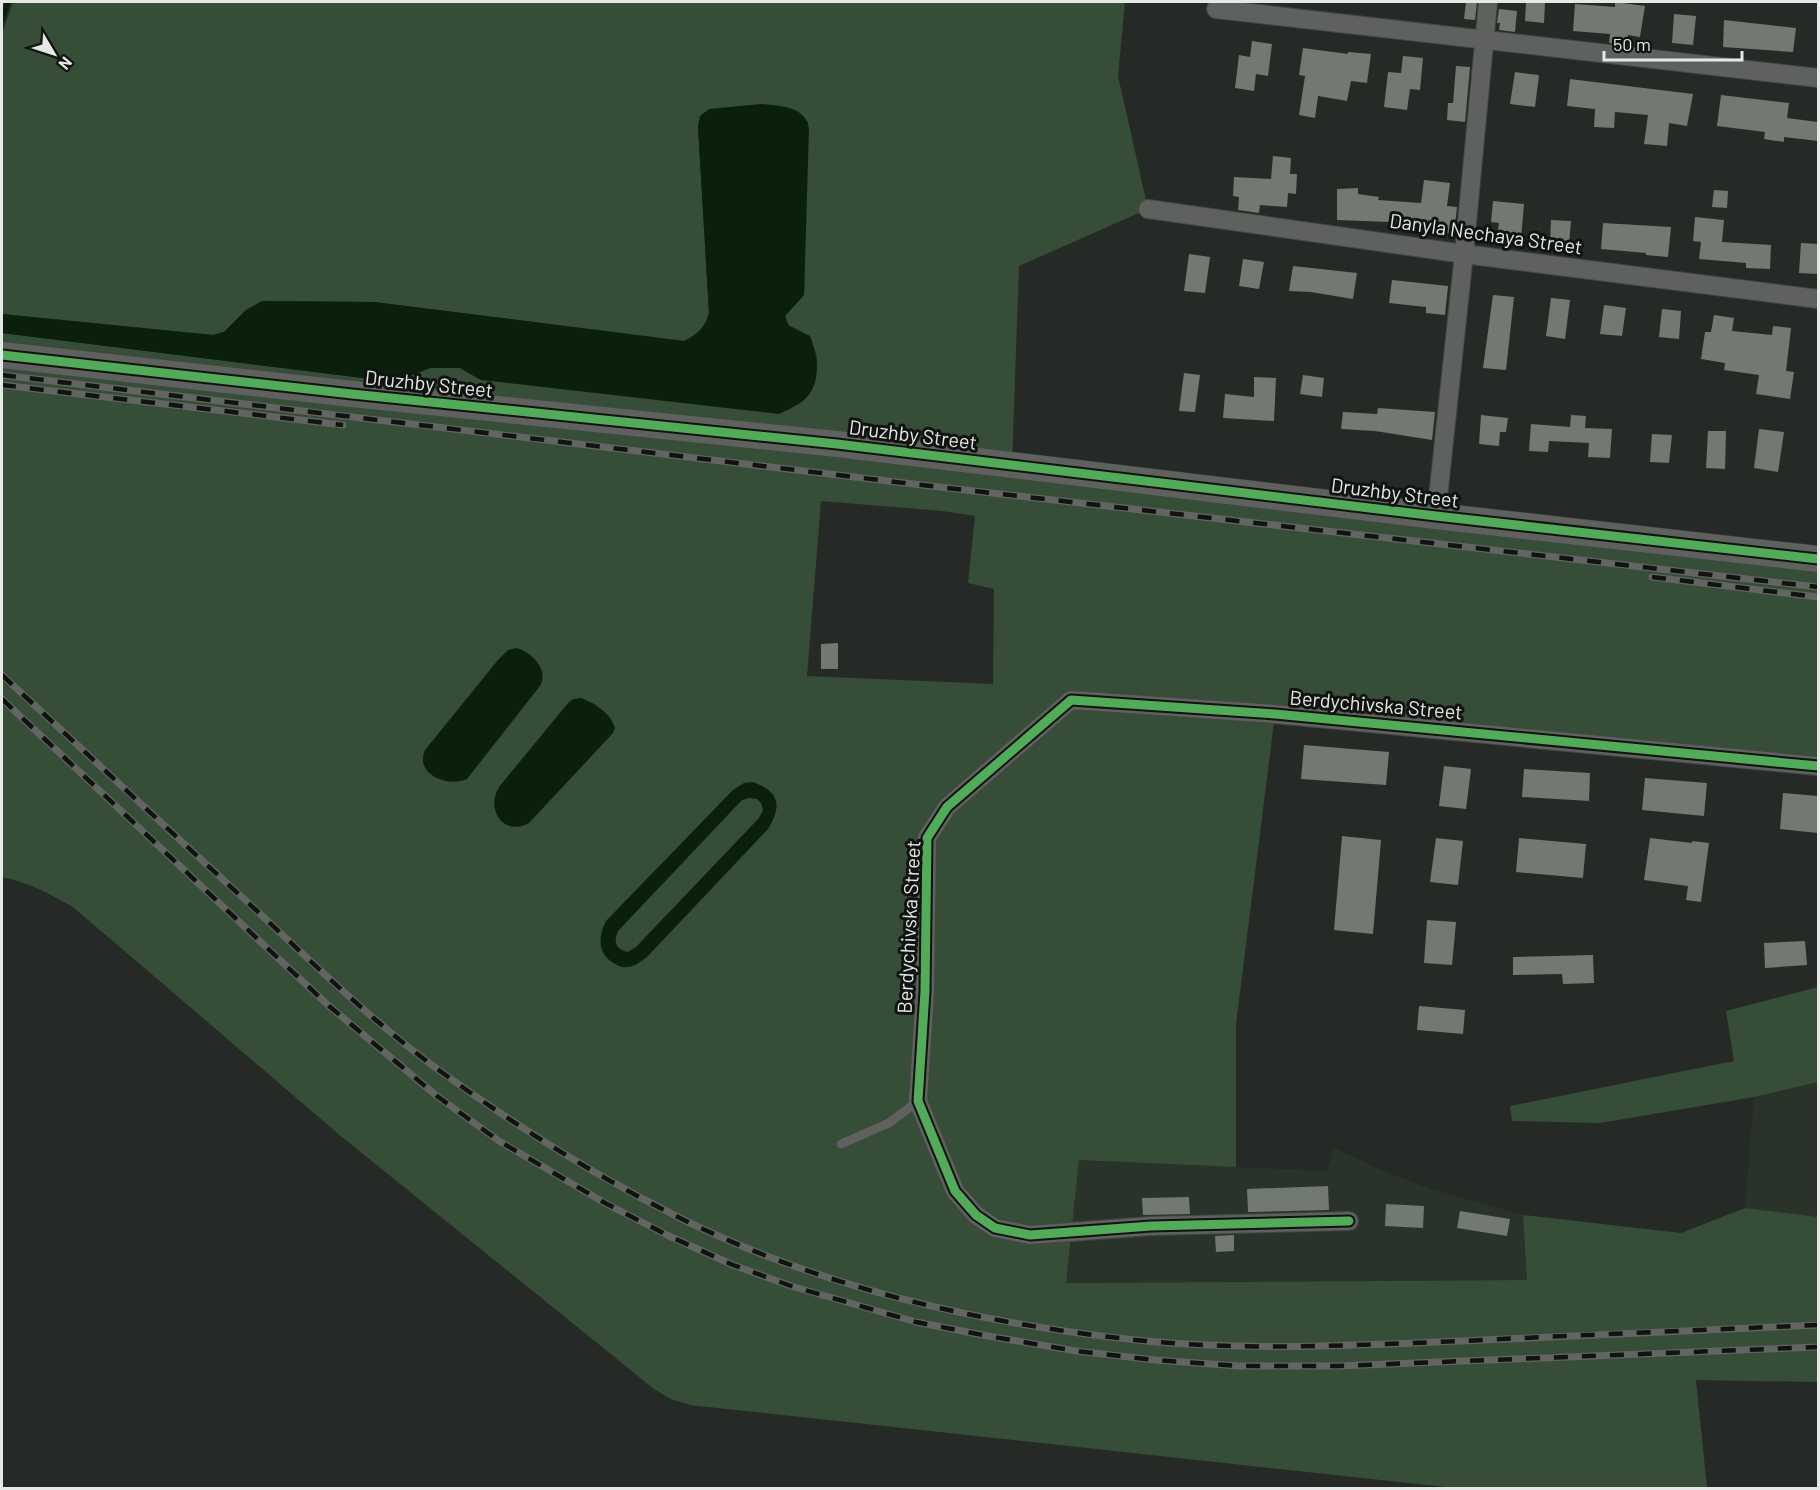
<svg xmlns="http://www.w3.org/2000/svg" width="1820" height="1490" font-family="Barlow,sans-serif">
<style>
.built{fill:#293329}
.green{fill:#364d37;fill-rule:evenodd}
.water{fill:#0a200d;fill-rule:evenodd}
.lines{fill:none;stroke-linecap:round;stroke-linejoin:round}
.stream{stroke:#0a200d;stroke-width:5}
.building{fill:#717972}
.lane-casing{stroke:#434643;stroke-width:10}
.street-casing{stroke:#434643;stroke-width:20}
.secondary-casing{stroke:#434643;stroke-width:27}
.lane{stroke:#5e615e;stroke-width:9}
.street{stroke:#5e615e;stroke-width:18}
.secondary{stroke:#5e615e;stroke-width:26}
.rail-casing{stroke:#626562;stroke-width:7}
.rail{stroke:#101310;stroke-width:4.5;stroke-dasharray:14;stroke-linecap:butt}
.cycleway-casing{stroke:#101310;stroke-width:13}
.cycleway{stroke:#51ab58;stroke-width:9}
.labels{text-anchor:middle;stroke-width:6;stroke-linejoin:round;paint-order:stroke}
.street-label{font-size:20px;fill:#e5e9e5;stroke:#101310}
</style>
<rect width="100%" height="100%" fill="#262a26"/>
<g class="built">
<polygon points="1818,1082 1818,1217 1745,1208 1754,1097"/>
<polygon points="1334,1148 1381,1170 1428,1188 1523,1215 1527,1280 1066,1283 1079,1160 1327,1171"/>
</g>
<g class="green">
<path d="M13 2H1125L1118 76 1148 209 1019 266 1012 465 1818 559V766L1275 714 1236 1024V1167L1079 1160 1066 1283 1527 1280 1523 1215 1681 1233 1745 1208 1818 1217V1382L1696 1380 1707 1488H1455L690 1405 671 1399 654 1389 342 1137 73 907C50 894 28 882 2 877V333L395 382 430 368H460L481 380 817 373C817 365 818 355 814 348 808 334 790 335 785 316L804 295 808 121 700 116 698 127 709 313C705 328 698 334 684 341L374 302 262 301 246 310 224 332 213 335 2 314V33ZM821 501 942 511 975 516 968 583 994 589 993 684 807 676Z"/>
<polygon points="1818,987 1818,1082 1754,1097 1600,1123 1512,1121 1510,1106 1734,1061 1726,1011"/>
</g>
<g class="water">
<path d="M761 104C780 106 806 106 809 129L804 295 785 316 788 325 810 336C818 356 822 384 804 400 797 406 787 410 779 414L481 380 460 368H430L395 382 2 333V314L213 335 224 332 246 310 262 301 374 302 684 341C698 334 705 328 709 313L698 127 700 116 709 109Z"/>
<path d="M516 648C532 652 549 670 540 686L467 779C448 788 414 774 425 750L498 660 508 650Z"/>
<path d="M581 698C595 703 611 714 615 728L613 733 529 823C504 837 485 810 499 787L568 703 573 699Z"/>
<path d="M753 782C780 792 782 806 768 829L647 957C640 962 634 967 626 967 622 968 620 966 617 965 598 956 597 938 606 921L733 790 744 783ZM749 798 757 799 761 803 763 810 759 818 636 947 628 952C616 949 613 943 618 931L742 800Z"/>
</g>
<g class="lines">
<polyline class="stream" points="2,20 8,2"/>
</g>
<g class="building">
<polygon points="1466,2 1477,2 1475,20 1464,19"/>
<polygon points="1526,2 1545,2 1544,23 1525,21"/>
<polygon points="1615,2 1645,6 1640,37 1628,35 1626,45 1609,43 1610,34 1573,31 1575,4 1615,7"/>
<polygon points="1499,9 1517,11 1515,32 1499,30 1500,23 1497,23"/>
<polygon points="1674,14 1696,16 1693,45 1672,43"/>
<polygon points="1724,20 1796,28 1793,52 1723,47"/>
<polygon points="1252,41 1272,44 1268,76 1256,74 1254,91 1235,88 1239,55 1250,57"/>
<polygon points="1303,48 1348,54 1348,52 1371,54 1367,83 1351,81 1347,101 1318,96 1315,118 1299,115 1305,76 1299,75"/>
<polygon points="1403,56 1423,58 1420,90 1410,89 1407,110 1384,107 1388,72 1401,73"/>
<polygon points="1456,66 1470,67 1465,122 1447,120 1448,103 1453,103"/>
<polygon points="1515,72 1539,75 1535,107 1510,104"/>
<polygon points="1570,79 1693,94 1687,126 1669,123 1667,146 1644,144 1648,115 1615,112 1614,128 1594,127 1595,109 1567,106"/>
<polygon points="1721,95 1789,103 1787,118 1818,122 1818,141 1784,137 1784,142 1764,139 1765,132 1717,126"/>
<polygon points="1273,156 1291,158 1290,174 1297,174 1296,194 1288,193 1287,207 1260,205 1259,213 1238,210 1239,197 1233,196 1234,177 1271,179"/>
<polygon points="1424,180 1450,183 1447,206 1457,207 1454,234 1432,231 1433,228 1389,225 1389,222 1337,220 1337,189 1358,188 1358,194 1379,197 1378,200 1421,203"/>
<polygon points="1714,190 1728,191 1727,208 1712,207"/>
<polygon points="1493,201 1524,204 1521,239 1497,237 1499,223 1491,222"/>
<polygon points="1695,217 1724,220 1722,242 1771,245 1770,269 1746,268 1746,263 1699,259 1701,242 1693,241"/>
<polygon points="1551,220 1571,221 1569,244 1550,243"/>
<polygon points="1603,223 1671,227 1668,257 1646,255 1646,253 1601,249"/>
<polygon points="1801,243 1818,244 1818,274 1799,273"/>
<polygon points="1189,254 1210,257 1205,293 1184,291"/>
<polygon points="1243,259 1264,262 1259,289 1239,286"/>
<polygon points="1293,266 1357,273 1353,299 1311,292 1289,291"/>
<polygon points="1392,280 1448,286 1445,315 1426,313 1426,307 1389,303"/>
<polygon points="1493,295 1514,297 1506,370 1483,368"/>
<polygon points="1551,298 1570,300 1565,339 1546,336"/>
<polygon points="1604,305 1626,308 1622,336 1600,334"/>
<polygon points="1662,309 1681,311 1679,339 1659,337"/>
<polygon points="1714,315 1734,318 1732,331 1772,335 1773,326 1791,328 1786,371 1794,372 1790,399 1756,394 1759,375 1724,370 1725,363 1701,359 1705,332 1711,332"/>
<polygon points="1184,373 1200,375 1195,412 1179,411"/>
<polygon points="1303,375 1324,378 1322,397 1300,394"/>
<polygon points="1254,377 1276,378 1274,421 1223,418 1225,394 1254,397"/>
<polygon points="1378,408 1435,412 1432,440 1375,431 1341,429 1343,412 1377,414"/>
<polygon points="1481,415 1508,418 1506,432 1500,432 1499,446 1479,444"/>
<polygon points="1571,415 1586,416 1585,428 1612,429 1610,458 1588,457 1589,443 1549,441 1548,452 1529,451 1531,424 1570,427"/>
<polygon points="1759,429 1784,432 1778,472 1754,468"/>
<polygon points="1708,431 1726,431 1725,469 1706,468"/>
<polygon points="1652,434 1672,435 1669,463 1650,462"/>
<polygon points="838,643 838,669 821,669 821,644"/>
<polygon points="1304,745 1389,752 1386,785 1301,779"/>
<polygon points="1444,766 1471,769 1466,809 1439,806"/>
<polygon points="1524,769 1590,773 1589,801 1522,797"/>
<polygon points="1645,778 1707,783 1704,816 1642,810"/>
<polygon points="1783,793 1818,796 1818,833 1780,829"/>
<polygon points="1342,836 1381,840 1373,934 1334,930"/>
<polygon points="1436,838 1463,841 1458,885 1430,882"/>
<polygon points="1519,838 1586,844 1583,878 1516,872"/>
<polygon points="1650,838 1692,843 1692,841 1709,843 1701,902 1686,900 1688,886 1644,880"/>
<polygon points="1427,920 1456,922 1452,965 1424,963"/>
<polygon points="1805,941 1807,965 1765,968 1764,943"/>
<polygon points="1593,955 1594,983 1563,984 1562,974 1513,975 1513,957"/>
<polygon points="1419,1006 1465,1010 1463,1034 1417,1030"/>
<polygon points="1328,1186 1329,1210 1248,1212 1247,1189"/>
<polygon points="1189,1197 1190,1214 1143,1215 1142,1198"/>
<polygon points="1386,1204 1424,1206 1423,1228 1385,1226"/>
<polygon points="1460,1211 1510,1219 1507,1236 1457,1228"/>
<polygon points="1234,1235 1234,1251 1216,1252 1215,1236"/>
</g>
<g class="lines">
<g class="lane-casing">
<polyline id="lane" points="841,1144 889,1123 918,1101"/>
</g>
<g class="street-casing">
<g id="street">
<polyline points="1216,9 1818,78"/>
<polyline points="1148,209 1464,254 1818,299"/>
<polyline points="1436,516 1464,254 1488,2"/>
<polyline points="1349,1221 1151,1226 1030,1235 995,1228 976,1215 955,1191 918,1101 925,991 927,838 947,807 1071,700 1275,714 1818,766"/>
</g>
</g>
<g class="secondary-casing">
<polyline id="secondary" points="2,355 352,394 837,444 1436,516 1818,559"/>
</g>
<use href="#lane" class="lane"/>
<use href="#street" class="street"/>
<use href="#secondary" class="secondary"/>
<g class="rail-casing">
<g id="rail">
<polyline points="2,375 913,484 1818,587"/>
<polyline points="2,385 343,425"/>
<polyline points="1652,577 1818,597"/>
<path d="M2 675C86 753 171 832 256 910 316 966 374 1023 440 1071 517 1127 599 1178 684 1220 827 1290 988 1325 1146 1341 1251 1351 1356 1345 1462 1341 1581 1335 1700 1330 1818 1325"/>
<polyline points="2,699 329,1006 437,1096 499,1141 605,1203 669,1236 733,1265 791,1286 916,1322 988,1336 1076,1351 1155,1360 1239,1366 1339,1366 1818,1347"/>
</g>
</g>
<use href="#rail" class="rail"/>
<g class="cycleway-casing">
<g id="cycleway">
<polyline points="2,355 352,394 837,444 1436,516 1818,559"/>
<polyline points="1349,1221 1151,1226 1030,1235 995,1228 976,1215 955,1191 918,1101 925,991 927,838 947,807 1071,700 1275,714 1818,766"/>
</g>
</g>
<use href="#cycleway" class="cycleway"/>
</g>
<g class="labels">
<g class="street-label">
<text transform="translate(1486 234) rotate(8)" y="7">Danyla Nechaya Street</text>
<text transform="translate(429 384) rotate(6)" y="7">Druzhby Street</text>
<text transform="translate(913 435) rotate(7)" y="7">Druzhby Street</text>
<text transform="translate(1395 493) rotate(7)" y="7">Druzhby Street</text>
<text transform="translate(1376 705) rotate(5)" y="7">Berdychivska Street</text>
<text transform="translate(909 927) rotate(-87)" y="7">Berdychivska Street</text>
</g>
</g>
<rect width="1820" height="1490" fill="none" stroke="#e5e9e5" stroke-width="6"/>
<g transform="translate(54 54) rotate(129)" stroke="#101310" stroke-width="4.5" paint-order="stroke">
<path d="M0-4.5L10 22L0 15L-10 22Z" fill="#e5e9e5"/>
<text y="-9" font-size="16" font-weight="bold" text-anchor="middle" fill="#e5e9e5">N</text>
</g>
<path d="M1604 51v9h138v-9" fill="none" stroke="#e5e9e5" stroke-width="3"/>
<text x="1613" y="51" font-size="18" fill="#e5e9e5" stroke="#101310" stroke-width="4.5" paint-order="stroke">50 m</text>
</svg>
